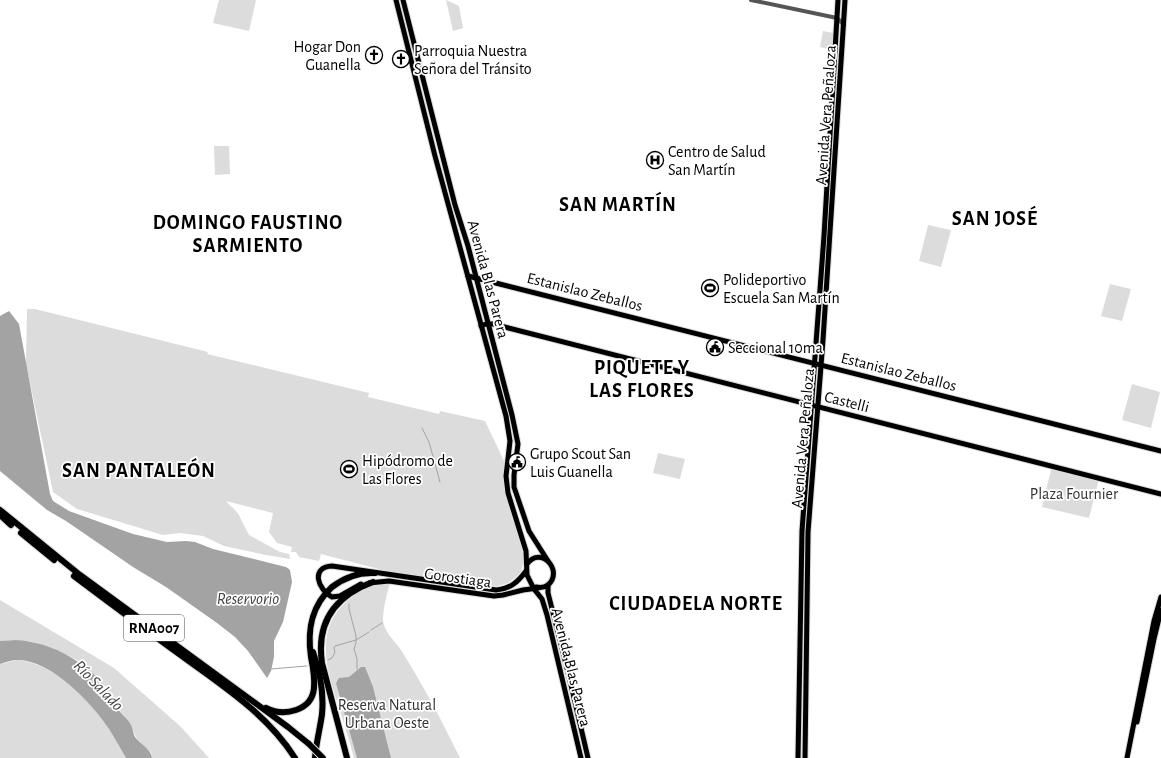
<svg xmlns="http://www.w3.org/2000/svg" width="1161" height="758" font-family="'Alegreya Sans',sans-serif">
<style>
.green{fill:#dcdcdc}
.water{fill:#a3a3a3}
.lines{fill:none;stroke-linecap:round;stroke-linejoin:round}
.stream{stroke:#a3a3a3;stroke-width:1}
.major-casing{stroke:#dbdbdb;stroke-width:7}
.highway-casing{stroke:#dbdbdb;stroke-width:8}
.minor{stroke:#555;stroke-width:4}
.major{stroke:#000;stroke-width:5}
.highway{stroke:#000;stroke-width:6}
.highway-bridge-casing{stroke:#dbdbdb;stroke-width:8;stroke-linecap:butt}
.highway-bridge{stroke:#000;stroke-width:6}
.labels{text-anchor:middle;stroke-width:3.5;stroke-linejoin:round;paint-order:stroke}
.shield{fill:#fff;stroke:#4c4c4c;stroke-width:1}
.shield-label{font-size:15px;font-weight:bold;fill:#000}
.poi-label{font-size:16px;fill:#000;stroke:#fff;text-anchor:start}
.street-label{font-size:16px;fill:#000;stroke:#fff}
.park-label{font-size:16px;fill:#333;stroke:#fff}
.water-label{font-size:17px;font-style:italic;fill:#444;stroke:#fff}
.district-label{font-size:20px;font-weight:bold;letter-spacing:1px;fill:#000;stroke:#fff}
</style>
<rect width="100%" height="100%" fill="#fff"/>
<g class="green">
<polygon points="219,0 256,0 249,31 213,23"/>
<polygon points="446,0 459,6 463,28 453,31"/>
<polygon points="823,31 833,33 833,50 820,47"/>
<polygon points="214,146 229,146 230,174 215,175"/>
<polygon points="928,225 951,230 941,267 919,261"/>
<polygon points="1110,284 1131,289 1122,321 1101,316"/>
<path d="M27 309H35L208 352 207 354 369 393 368 397 439 414 440 411 485 421 505 463 503 475 504 483 520 536 524 558 521 572 516 577 508 583 498 586 478 585 394 573 321 554 319 561 299 557 296 552H291L292 547 277 543 269 532 273 513 226 501C229 505 236 510 239 515 242 522 246 529 249 535L280 552 289 554 290 559 266 555 224 546 203 536 180 533 163 535 77 509 53 492 26 364Z"/>
<polygon points="1132,384 1160,392 1151,428 1122,420"/>
<polygon points="658,453 685,459 680,479 653,473"/>
<polygon points="1052,466 1099,479 1089,518 1042,507"/>
<path d="M390 583C387 594 381 615 384 625 387 635 396 642 401 650 423 685 442 721 460 758H354C349 740 344 723 338 705 327 669 314 632 346 602 359 590 371 584 390 583Z"/>
<polygon points="0,600 114,668 180,726 209,758 152,758 151,753 137,739 130,724 115,704 112,697 108,690 93,674 79,661 54,649 33,642 16,640 0,641"/>
<path d="M17 660C54 663 89 699 109 728 115 738 120 748 126 758H0V664Z"/>
</g>
<g class="water">
<polygon points="9,311 19,324 50,494 53,501 69,511 133,534 167,542 186,541 195,542 213,549 286,567 290,570 292,582 283,622 274,641 274,657 271,671 267,678 248,651 235,637 217,623 166,587 133,567 66,521 47,510 0,471 0,316"/>
<path d="M16 640C53 642 91 664 111 695 113 698 113 701 114 703 118 712 127 717 131 725 133 729 133 733 135 737 140 744 151 749 152 758H126C120 748 115 738 109 729 92 703 51 660 18 660 12 660 6 662 0 664V641Z"/>
<polygon points="361,667 365,667 373,687 391,758 357,758 336,683 339,678 349,677"/>
</g>
<g class="lines">
<g class="stream">
<polyline points="422,428 429,442 440,482"/>
<polyline points="349,604 349,609 356,636 356,643 354,649 357,659 357,669"/>
<polyline points="371,630 382,623"/>
<polyline points="328,660 332,658 335,652 334,648 335,646 356,640 369,632"/>
<polyline points="271,669 307,666"/>
</g>
<g class="major-casing">
<g id="major">
<polyline points="396,0 435,156 506,416 510,441 506,476 508,493 526,551 527,575 534,589 542,599 547,615 581,758"/>
<polyline points="403,0 455,205 468,246 512,415 518,444 514,475 514,487 529,531 548,561"/>
<polyline points="468,276 1161,451"/>
<polyline points="481,326 486,324 493,324 1161,494"/>
<path d="M527 564C541 545 564 571 548 585 544 588 541 588 536 587"/>
<polyline points="369,583 389,581 494,596 503,595 523,590 538,588"/>
<path d="M361 584 340 596 332 597C318 590 310 567 332 566L496 590C510 589 518 582 526 571"/>
<polyline points="548,585 548,593 568,672 588,758"/>
<polyline points="1137,722 1154,639 1161,610"/>
<polyline points="798,758 802,531 824,236 838,0"/>
<polyline points="805,758 808,532 823,340 845,0"/>
<polyline points="1127,758 1154,621 1161,597"/>
</g>
</g>
<g class="highway-casing">
<g id="highway">
<polyline points="0,510 80,575 288,727 309,744"/>
<polyline points="0,515 11,525"/>
<polyline points="21,533 54,560"/>
<path d="M74 576C110 603 146 630 182 656 223 686 267 714 295 758"/>
<path d="M313 652C320 672 324 693 322 714 320 729 316 743 315 758"/>
<path d="M266 708C284 717 312 711 314 688 315 678 313 667 311 657 307 630 311 606 332 587 345 577 358 572 375 573"/>
<path d="M347 758 322 663C316 622 335 596 373 582"/>
</g>
</g>
<polyline class="minor" points="751,0 837,18 844,25"/>
<use href="#major" class="major"/>
<use href="#highway" class="highway"/>
<g class="highway-bridge-casing">
<polyline id="highway-bridge" points="309,744 323,758"/>
</g>
<use href="#highway-bridge" class="highway-bridge"/>
</g>
<defs>
<g id="church-ring" transform="scale(0.9)"><circle r="9.5" fill="#fff" stroke="#000" stroke-width="1.5"/><path d="M-1.2-6h2.4v3.5h3.3v2.4h-3.3V6h-2.4V-.1h-3.3v-2.4h3.3Z" fill="#000"/></g>
<g id="hospital-ring" transform="scale(0.9)"><circle r="9.5" fill="#fff" stroke="#000" stroke-width="1.5"/><path d="M-5-5h3v3.5h4V-5h3V5h-3V1.5h-4V5h-3Z" fill="#000"/></g>
<g id="stadium-ring" transform="scale(0.9)"><circle r="9.5" fill="#fff" stroke="#000" stroke-width="1.5"/><path d="M0-5a6.5 5 0 1 0 0 10a6.5 5 0 1 0 0-10ZM-3.5-1.8h7v3.6h-7Z" fill="#000"/></g>
<g id="civic-ring" transform="scale(0.9)"><circle r="9.5" fill="#fff" stroke="#000" stroke-width="1.5"/><path d="M-.6-6.5H3V-4.5H.6V-3L4-1V1h2V6H-6V1h2V-1L-.6-3ZM-1.2 2.5V6h2.4V2.5Z" fill="#000"/></g>
</defs>
<g fill-rule="evenodd">
<use href="#church-ring" x="374" y="55"/>
<use href="#church-ring" x="401" y="59"/>
<use href="#hospital-ring" x="655" y="160"/>
<use href="#stadium-ring" x="710" y="288"/>
<use href="#civic-ring" x="715" y="347"/>
<use href="#civic-ring" x="517" y="462"/>
<use href="#stadium-ring" x="349" y="469"/>
</g>
<g class="labels">
<rect class="shield" x="124" y="615" width="60" height="26" rx="3"/>
<g class="shield-label">
<text x="154" y="633">RNA007</text>
</g>
<g class="poi-label">
<text x="361" y="52" text-anchor="end">Hogar Don<tspan x="361" dy="18">Guanella</tspan></text>
<text x="414" y="56">Parroquia Nuestra<tspan x="414" dy="18">Señora del Tránsito</tspan></text>
<text x="668" y="157">Centro de Salud<tspan x="668" dy="18">San Martín</tspan></text>
<text x="723" y="285">Polideportivo<tspan x="723" dy="18">Escuela San Martín</tspan></text>
<text x="728" y="353">Seccional 10ma</text>
<text x="530" y="459">Grupo Scout San<tspan x="530" dy="18">Luis Guanella</tspan></text>
<text x="362" y="466">Hipódromo de<tspan x="362" dy="18">Las Flores</tspan></text>
</g>
<g class="street-label">
<text transform="translate(825 115) rotate(-86)" y="6">Avenida Vera Peñaloza</text>
<text transform="translate(489 279) rotate(75)" y="6">Avenida Blas Parera</text>
<text transform="translate(585 291) rotate(14)" y="6">Estanislao Zeballos</text>
<text transform="translate(899 371) rotate(14)" y="6">Estanislao Zeballos</text>
<text transform="translate(847 401) rotate(14)" y="6">Castelli</text>
<text transform="translate(802 438) rotate(-85)" y="6">Avenida Vera Peñaloza</text>
<text transform="translate(458 577) rotate(8)" y="6">Gorostiaga</text>
<text transform="translate(572 667) rotate(76)" y="6">Avenida Blas Parera</text>
</g>
<g class="park-label">
<text x="1074" y="499">Plaza Fournier</text>
<text x="387" y="710">Reserva Natural<tspan x="387" dy="18">Urbana Oeste</tspan></text>
</g>
<g class="water-label">
<text x="248" y="604">Reservorio</text>
<text transform="translate(99 685) rotate(46)" y="6">Río Salado</text>
</g>
<g class="district-label">
<text x="618" y="211">SAN MARTÍN</text>
<text x="995" y="225">SAN JOSÉ</text>
<text x="248" y="229">DOMINGO FAUSTINO<tspan x="248" dy="23">SARMIENTO</tspan></text>
<text x="642" y="374">PIQUETE Y<tspan x="642" dy="23">LAS FLORES</tspan></text>
<text x="139" y="477">SAN PANTALEÓN</text>
<text x="696" y="610">CIUDADELA NORTE</text>
</g>
</g>
</svg>
